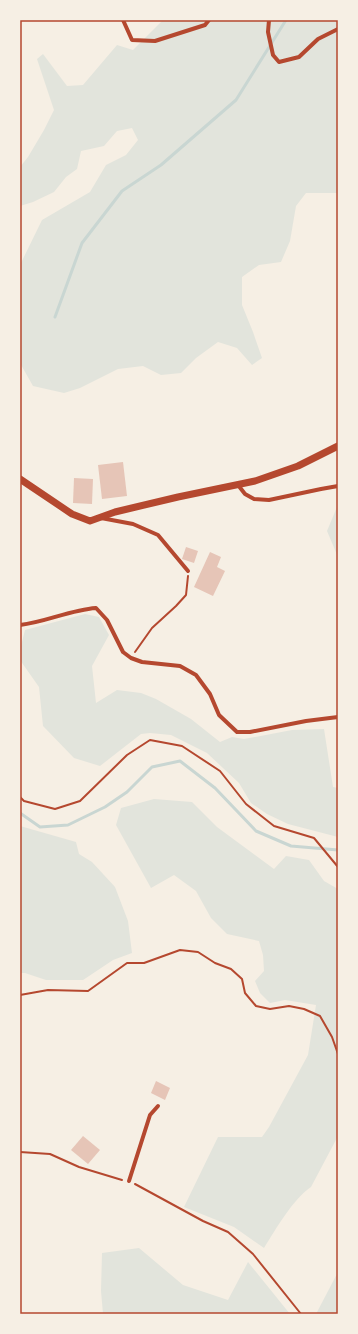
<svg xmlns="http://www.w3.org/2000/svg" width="358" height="1334" font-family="Signika,sans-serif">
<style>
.green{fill:#e2e4dc}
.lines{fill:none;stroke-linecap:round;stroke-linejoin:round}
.stream{stroke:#c9d6d2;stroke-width:3}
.building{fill:#e6c5b7}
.path{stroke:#b5482f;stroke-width:2}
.minor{stroke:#b5482f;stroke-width:4}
.tertiary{stroke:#b5482f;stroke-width:7}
.neatline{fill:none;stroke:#b5482f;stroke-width:1.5}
</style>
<rect width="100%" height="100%" fill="#f6efe4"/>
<g class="green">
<polygon points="163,20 338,20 338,193 306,193 296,206 290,241 281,262 259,265 242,277 242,305 253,332 262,358 252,365 237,348 218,342 196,358 181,373 161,375 143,366 118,369 80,388 64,393 33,386 20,363 20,265 42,220 90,192 106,165 126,155 138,140 132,128 117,131 104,146 81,151 77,169 66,177 54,192 33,202 20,206 20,167 28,157 44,130 54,110 37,59 43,54 67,86 83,85 117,45 133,50"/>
<polygon points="337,507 338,507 338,557 327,531"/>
<polygon points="85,614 99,617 109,635 92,666 96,703 117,690 141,693 156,699 191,719 220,742 232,737 244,739 292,730 324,729 333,787 338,788 338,837 288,824 267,814 251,803 239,783 207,753 171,735 150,733 141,734 100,766 74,758 43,726 39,687 20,660 20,650 25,630"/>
<path d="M154 799 192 802 217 827 274 869 286 856 309 860 324 881 338 889V1136L311 1187C293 1199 276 1229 264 1248L234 1227 184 1207 218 1137H262L269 1127 308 1055 316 1005 285 1000 270 1003 260 993 255 981 264 971 263 955 259 941 227 934 211 918 196 891 174 875 151 888 116 825 121 808Z"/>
<polygon points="20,826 76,842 79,854 92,862 115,887 128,921 132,953 113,960 83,980 46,980 25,973 20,973"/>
<polygon points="139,1248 183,1285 228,1300 248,1262 290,1314 103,1314 101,1291 102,1253"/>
<polygon points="338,1272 338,1314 316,1314"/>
</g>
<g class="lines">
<g class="stream">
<polyline points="55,317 82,243 122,191 161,165 236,100 286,20"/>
<polyline points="20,813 40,827 68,825 105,807 127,792 152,767 180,761 215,788 256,831 291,846 338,850"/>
</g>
</g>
<g class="building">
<polygon points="123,462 127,496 102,499 98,465"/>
<polygon points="74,478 93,479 92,504 73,503"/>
<polygon points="186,547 198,551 194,563 182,559"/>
<polygon points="210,552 221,557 217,567 225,571 213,596 194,587"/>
<polygon points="156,1081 170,1088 165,1100 151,1093"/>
<polygon points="83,1136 100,1150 88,1164 71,1150"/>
</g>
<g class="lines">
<g class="path">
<polyline points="135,652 152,628 176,606 186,595 188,576"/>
<polyline points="20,797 24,801 55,809 80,801 127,755 150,740 182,746 220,771 246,804 274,826 314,838 338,867"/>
<polyline points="20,995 48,990 88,991 127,963 144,963 180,950 198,952 215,963 231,969 242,979 245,993 256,1006 270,1009 289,1006 304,1009 320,1016 332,1037 338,1054"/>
<polyline points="20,1152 50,1154 79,1167 122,1180"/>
<polyline points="135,1184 203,1221 228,1232 253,1254 301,1314"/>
</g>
<g class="minor">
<polyline points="123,20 132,40 155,41 205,25 209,20"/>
<polyline points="269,20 268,32 273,55 279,62 299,57 318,39 338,29"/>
<polyline points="238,485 245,494 254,499 269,500 321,489 338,486"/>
<polyline points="101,518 133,524 158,535 188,571"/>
<path d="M20 625C46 622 70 610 96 608L107 620 123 652 131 658 142 662 180 666 196 675 210 694 219 715 237 732H250L306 721 338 717"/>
<polyline points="129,1181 150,1115 158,1106"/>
</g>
<polyline class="tertiary" points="20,479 72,514 90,521 115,512 178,497 255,481 298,466 338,446"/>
</g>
<rect width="358" height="1334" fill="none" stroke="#f6efe4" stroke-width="42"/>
<rect x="21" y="21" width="316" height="1292" class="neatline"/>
</svg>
